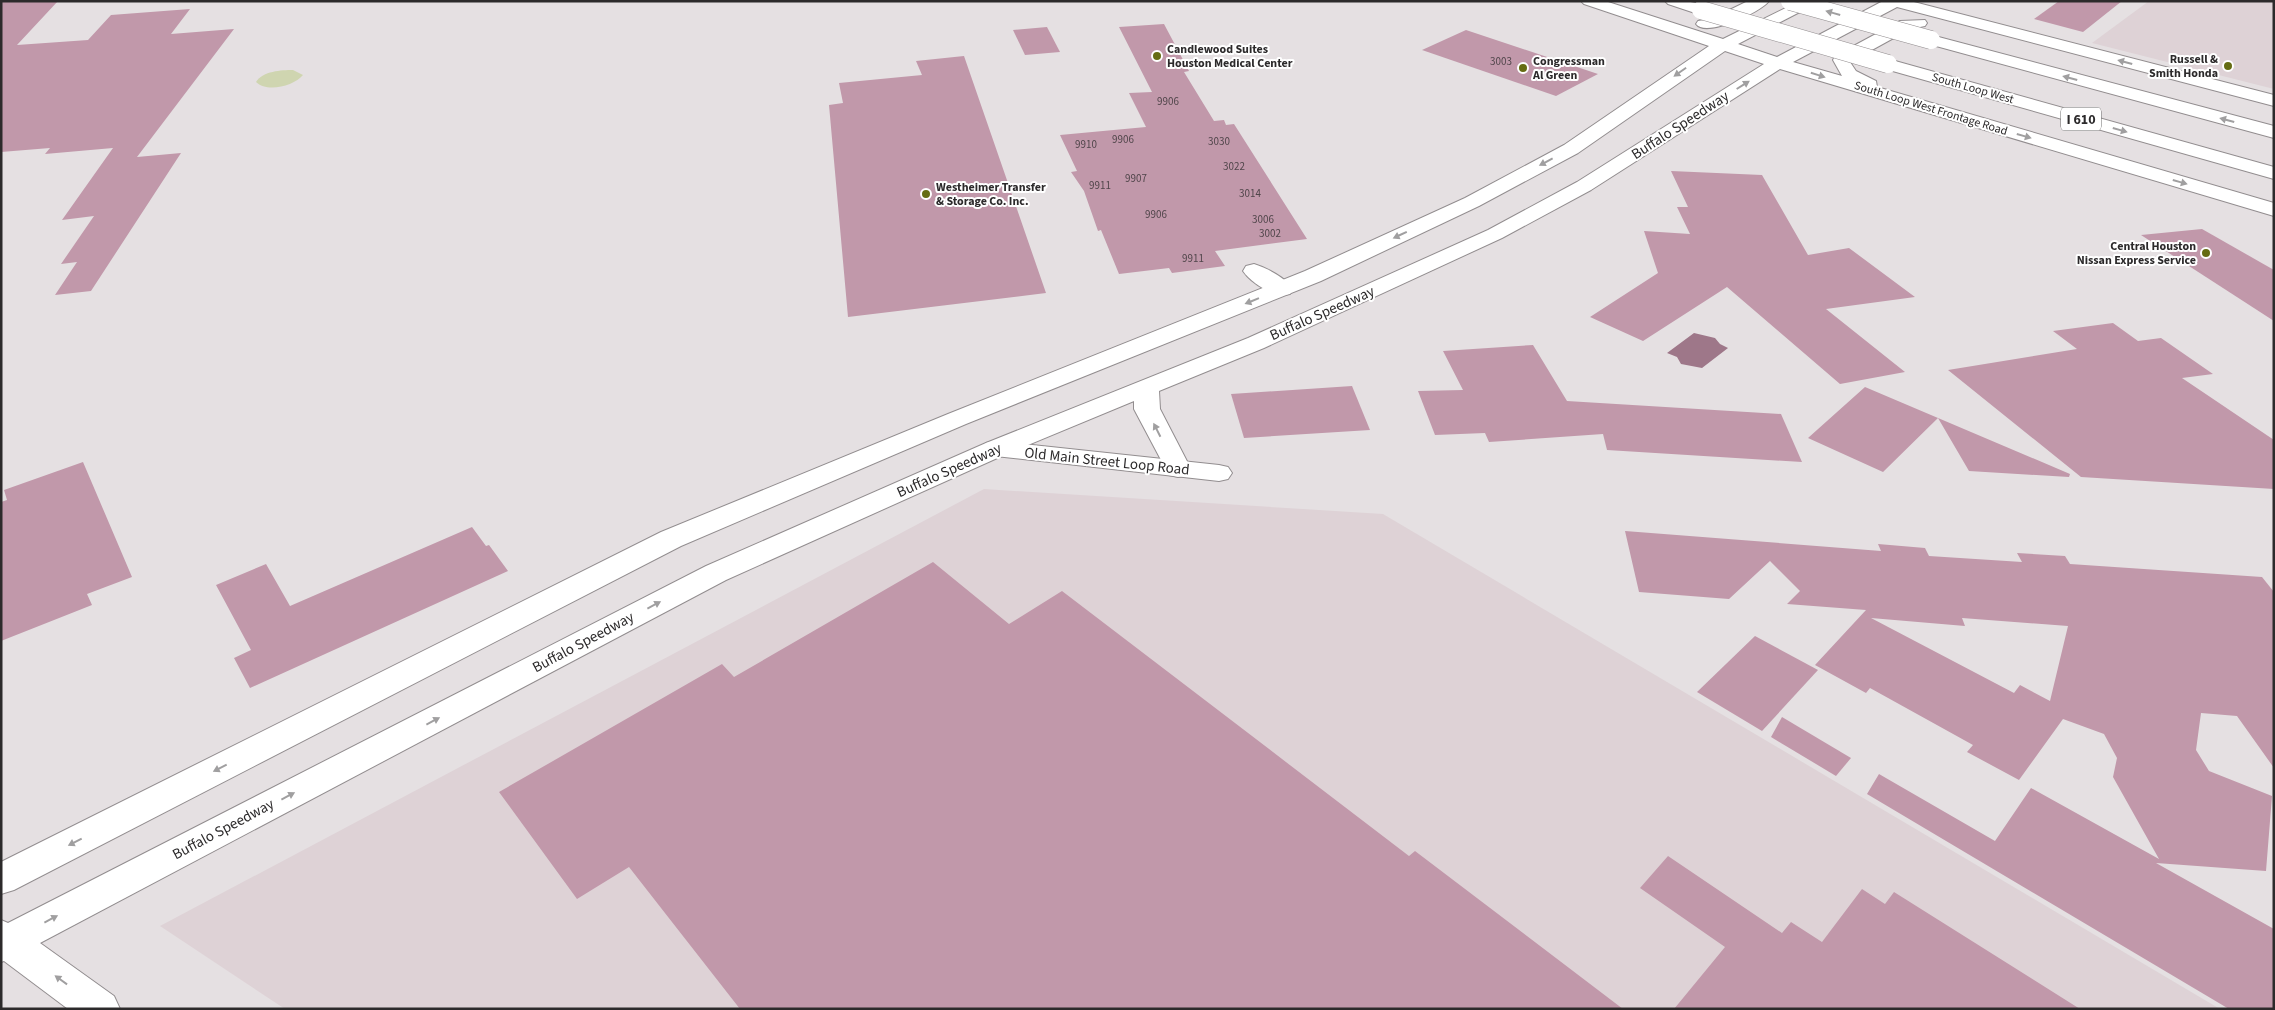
<svg xmlns="http://www.w3.org/2000/svg" width="2275" height="1010" font-family="'Source Sans 3',sans-serif">
<style>
.built{fill:#ded2d6}
.green{fill:#cfd5b0}
.water{fill:#9e7789}
.building{fill:#c198aa;fill-rule:evenodd}
.lines{fill:none;stroke-linecap:round;stroke-linejoin:round}
.minor-casing{stroke:#928d8f;stroke-width:2}
.major-casing{stroke:#928d8f;stroke-width:2}
.highway-casing{stroke:#928d8f;stroke-width:2}
.minor{fill:#fff;fill-rule:evenodd}
.major{fill:#fff;fill-rule:evenodd}
.highway{fill:#fff;fill-rule:evenodd}
.highway-bridge-casing{stroke:#928d8f;stroke-width:19;stroke-linecap:butt}
.highway-bridge{stroke:#fff;stroke-width:18}
.oneway{fill:#a09fa0}
.poi-dot{fill:#656c12;stroke:#fff;stroke-width:2}
.labels{text-anchor:middle;stroke-width:4;stroke-linejoin:round;paint-order:stroke}
.far-number-label{font-size:11px;fill:#51464b}
.far-poi-label{font-size:12px;font-weight:bold;fill:#2c2a2b;stroke:#fff;text-anchor:start}
.far-street-label{font-size:12px;fill:#2c2a2b;stroke:#fff}
.shield{fill:#fff;stroke:#6b6a6b;stroke-width:1}
.shield-label{font-size:14px;font-weight:bold;fill:#2c2a2b}
.street-label{font-size:15px;fill:#2c2a2b;stroke:#fff}
</style>
<rect width="100%" height="100%" fill="#e5e0e2"/>
<g class="built">
<polygon points="2149,1 2274,1 2274,89 2092,43"/>
<polygon points="984,489 1383,514 2220,1009 285,1009 160,926"/>
</g>
<path class="green" d="M293 70 303 75C294 86 267 93 256 82 263 71 281 70 293 70Z"/>
<polygon class="water" points="1694,333 1715,338 1720,344 1728,348 1702,368 1681,364 1677,357 1667,353"/>
<g class="building">
<polygon points="1,1 58,1 17,45 88,40 111,15 190,9 171,34 234,29 137,157 181,153 91,291 55,295 77,262 61,264 94,216 62,220 113,148 45,154 50,148 1,152"/>
<polygon points="2059,1 2122,1 2083,32 2034,19"/>
<polygon points="1164,24 1189,71 1184,72 1214,121 1224,120 1226,125 1234,124 1307,239 1215,251 1225,266 1172,273 1169,268 1119,274 1101,230 1098,231 1084,191 1071,172 1077,171 1060,135 1146,127 1129,93 1152,92 1119,27"/>
<polygon points="1047,27 1060,52 1025,55 1013,30"/>
<polygon points="1466,30 1598,74 1556,96 1422,50"/>
<polygon points="964,56 1046,293 848,317 829,105 843,103 839,83 922,75 916,61"/>
<polygon points="1671,171 1762,175 1808,255 1849,248 1915,297 1826,309 1905,372 1840,384 1727,287 1643,341 1590,317 1658,273 1644,231 1690,234 1677,207 1688,207"/>
<polygon points="2202,229 2274,270 2274,321 2141,235"/>
<polygon points="2113,323 2138,341 2161,338 2213,374 2182,378 2274,440 2274,489 2081,477 1948,370 2077,349 2053,331"/>
<polygon points="1533,345 1567,401 1781,414 1802,462 1607,450 1603,434 1489,442 1485,433 1435,435 1418,391 1463,390 1443,351"/>
<polygon points="1352,386 1370,430 1244,438 1231,394"/>
<polygon points="1865,387 2070,474 2069,477 1969,471 1938,418 1883,472 1808,438"/>
<polygon points="83,462 132,577 87,594 92,605 1,641 1,502 7,500 4,490"/>
<polygon points="472,527 486,546 489,545 508,571 250,688 234,658 251,650 216,585 266,564 290,606"/>
<path d="M1625 531 1881 551 1878 544 1925 548 1929 556 2022 562 2017 553 2065 556 2070 564 2262 577 2274 592V768L2237 716 2201 713 2196 750 2209 771 2272 796 2266 871 2156 863 2274 929V1009H2229L1867 794 1879 774 1995 841 2031 788 2159 859 2113 777 2117 758 2104 734 2063 719 2019 780 1967 752 1973 745 1870 688 1866 693 1815 665 1866 610 1787 604 1800 591 1770 561 1729 599 1639 592ZM1871 618 1965 626 1962 618 2068 626 2050 701 2020 685 2014 693Z"/>
<polygon points="933,562 1009,624 1062,591 1409,856 1415,851 1623,1009 740,1009 629,867 577,899 499,792 722,664 734,677"/>
<polygon points="1755,636 1818,670 1762,731 1697,692"/>
<polygon points="1782,717 1851,758 1836,776 1771,737"/>
<polygon points="1668,856 1782,933 1791,922 1822,942 1862,889 1885,904 1894,892 2080,1009 1674,1009 1725,947 1640,888"/>
</g>
<g class="lines">
<g class="minor-casing">
<g id="minor">
<path d="M1254 264C1267 268 1286 278 1293 289L1290 294C1275 298 1252 284 1243 271L1246 266Z"/>
<polygon points="995,441 1219,465 1228,467 1232,473 1228,479 1219,481 986,455 982,449 986,443"/>
</g>
</g>
<g class="major-casing">
<g id="major">
<polygon points="1581,1 1605,1 1723,39 1800,1 1821,1 1738,44 1777,57 1883,1 1910,1 2274,95 2274,106 1897,7 1793,62 1842,76 1833,60 1835,56 1900,21 1925,20 1927,23 1925,26 1910,29 1850,62 1856,71 1876,81 1877,87 2274,203 2274,216 1780,69 1591,190 1502,238 1264,348 1159,391 1160,409 1191,469 1187,475 1178,477 1169,475 1134,409 1134,401 1004,455 726,580 40,943 114,996 120,1009 68,1009 4,961 1,962 1,920 8,923 706,566 986,443 1248,338 1488,230 1577,182 1764,64 1725,51 1578,153 1479,206 1321,281 966,424 681,546 14,890 1,894 1,862 661,532 948,414 1305,271 1465,198 1564,145 1709,46 1584,4"/>
<path d="M1748 1H1769C1761 12 1706 38 1696 24L1698 21 1711 19Z"/>
</g>
</g>
<g class="highway-casing">
<g id="highway">
<path d="M1665 1C1678 1 1701 0 1709 10L1701 15 1668 4Z"/>
<polygon points="1931,35 2274,126 2274,138 1925,43 1923,40 1925,37"/>
<polygon points="1888,59 2274,167 2274,179 1882,68 1879,64 1882,60"/>
</g>
</g>
<use href="#minor" class="minor"/>
<use href="#major" class="major"/>
<use href="#highway" class="highway"/>
<g class="highway-bridge-casing">
<g id="highway-bridge">
<polyline points="1790,1 1931,40"/>
<polyline points="1701,10 1888,64"/>
</g>
</g>
<use href="#highway-bridge" class="highway-bridge"/>
</g>
<defs><path id="oneway-solid" d="M-6-.8H1V-3.2L6.5 0L1 3.2V.8H-6Z" transform="scale(1.25)"/></defs>
<g class="oneway">
<use href="#oneway-solid" transform="translate(1833 13) rotate(-164)"/>
<use href="#oneway-solid" transform="translate(2125 62) rotate(-165)"/>
<use href="#oneway-solid" transform="translate(1680 72) rotate(145)"/>
<use href="#oneway-solid" transform="translate(1818 75) rotate(17)"/>
<use href="#oneway-solid" transform="translate(2070 78) rotate(-165)"/>
<use href="#oneway-solid" transform="translate(1743 85) rotate(-32)"/>
<use href="#oneway-solid" transform="translate(2227 120) rotate(-165)"/>
<use href="#oneway-solid" transform="translate(2120 130) rotate(16)"/>
<use href="#oneway-solid" transform="translate(2024 136) rotate(16)"/>
<use href="#oneway-solid" transform="translate(1546 162) rotate(152)"/>
<use href="#oneway-solid" transform="translate(2180 182) rotate(16)"/>
<use href="#oneway-solid" transform="translate(1400 235) rotate(155)"/>
<use href="#oneway-solid" transform="translate(1252 301) rotate(158)"/>
<use href="#oneway-solid" transform="translate(1157 430) rotate(-117)"/>
<use href="#oneway-solid" transform="translate(654 605) rotate(-28)"/>
<use href="#oneway-solid" transform="translate(433 721) rotate(-28)"/>
<use href="#oneway-solid" transform="translate(220 768) rotate(153)"/>
<use href="#oneway-solid" transform="translate(288 796) rotate(-28)"/>
<use href="#oneway-solid" transform="translate(75 842) rotate(153)"/>
<use href="#oneway-solid" transform="translate(51 919) rotate(-28)"/>
<use href="#oneway-solid" transform="translate(61 980) rotate(-144)"/>
</g>
<g class="poi-dot">
<circle cx="1157" cy="56" r="5"/>
<circle cx="2228" cy="66" r="5"/>
<circle cx="1523" cy="68" r="5"/>
<circle cx="926" cy="194" r="5"/>
<circle cx="2206" cy="253" r="5"/>
</g>
<g class="labels">
<g class="far-number-label">
<text x="1501" y="65">3003</text>
<text x="1168" y="105">9906</text>
<text x="1123" y="143">9906</text>
<text x="1219" y="145">3030</text>
<text x="1086" y="148">9910</text>
<text x="1234" y="170">3022</text>
<text x="1136" y="182">9907</text>
<text x="1100" y="189">9911</text>
<text x="1250" y="197">3014</text>
<text x="1156" y="218">9906</text>
<text x="1263" y="223">3006</text>
<text x="1270" y="237">3002</text>
<text x="1193" y="262">9911</text>
</g>
<g class="far-poi-label">
<text x="1167" y="53">Candlewood Suites<tspan x="1167" dy="14">Houston Medical Center</tspan></text>
<text x="2218" y="63" text-anchor="end">Russell &amp;<tspan x="2218" dy="14">Smith Honda</tspan></text>
<text x="1533" y="65">Congressman<tspan x="1533" dy="14">Al Green</tspan></text>
<text x="936" y="191">Westheimer Transfer<tspan x="936" dy="14">&amp; Storage Co. Inc.</tspan></text>
<text x="2196" y="250" text-anchor="end">Central Houston<tspan x="2196" dy="14">Nissan Express Service</tspan></text>
</g>
<g class="far-street-label">
<text transform="translate(1973 88) rotate(16)" y="4">South Loop West</text>
<text transform="translate(1931 108) rotate(17)" y="4">South Loop West Frontage Road</text>
</g>
<rect class="shield" x="2061" y="107.5" width="40" height="23" rx="4"/>
<g class="shield-label">
<text x="2081" y="124">I 610</text>
</g>
<g class="street-label">
<text transform="translate(1680 125) rotate(-33)" y="5">Buffalo Speedway</text>
<text transform="translate(1322 313) rotate(-24)" y="5">Buffalo Speedway</text>
<text transform="translate(1107 461) rotate(6)" y="5">Old Main Street Loop Road</text>
<text transform="translate(949 470) rotate(-24)" y="5">Buffalo Speedway</text>
<text transform="translate(583 642) rotate(-28)" y="5">Buffalo Speedway</text>
<text transform="translate(223 829) rotate(-28)" y="5">Buffalo Speedway</text>
</g>
</g>
<rect width="2275" height="1010" fill="none" stroke="#2c2a2b" stroke-width="5"/>
</svg>
